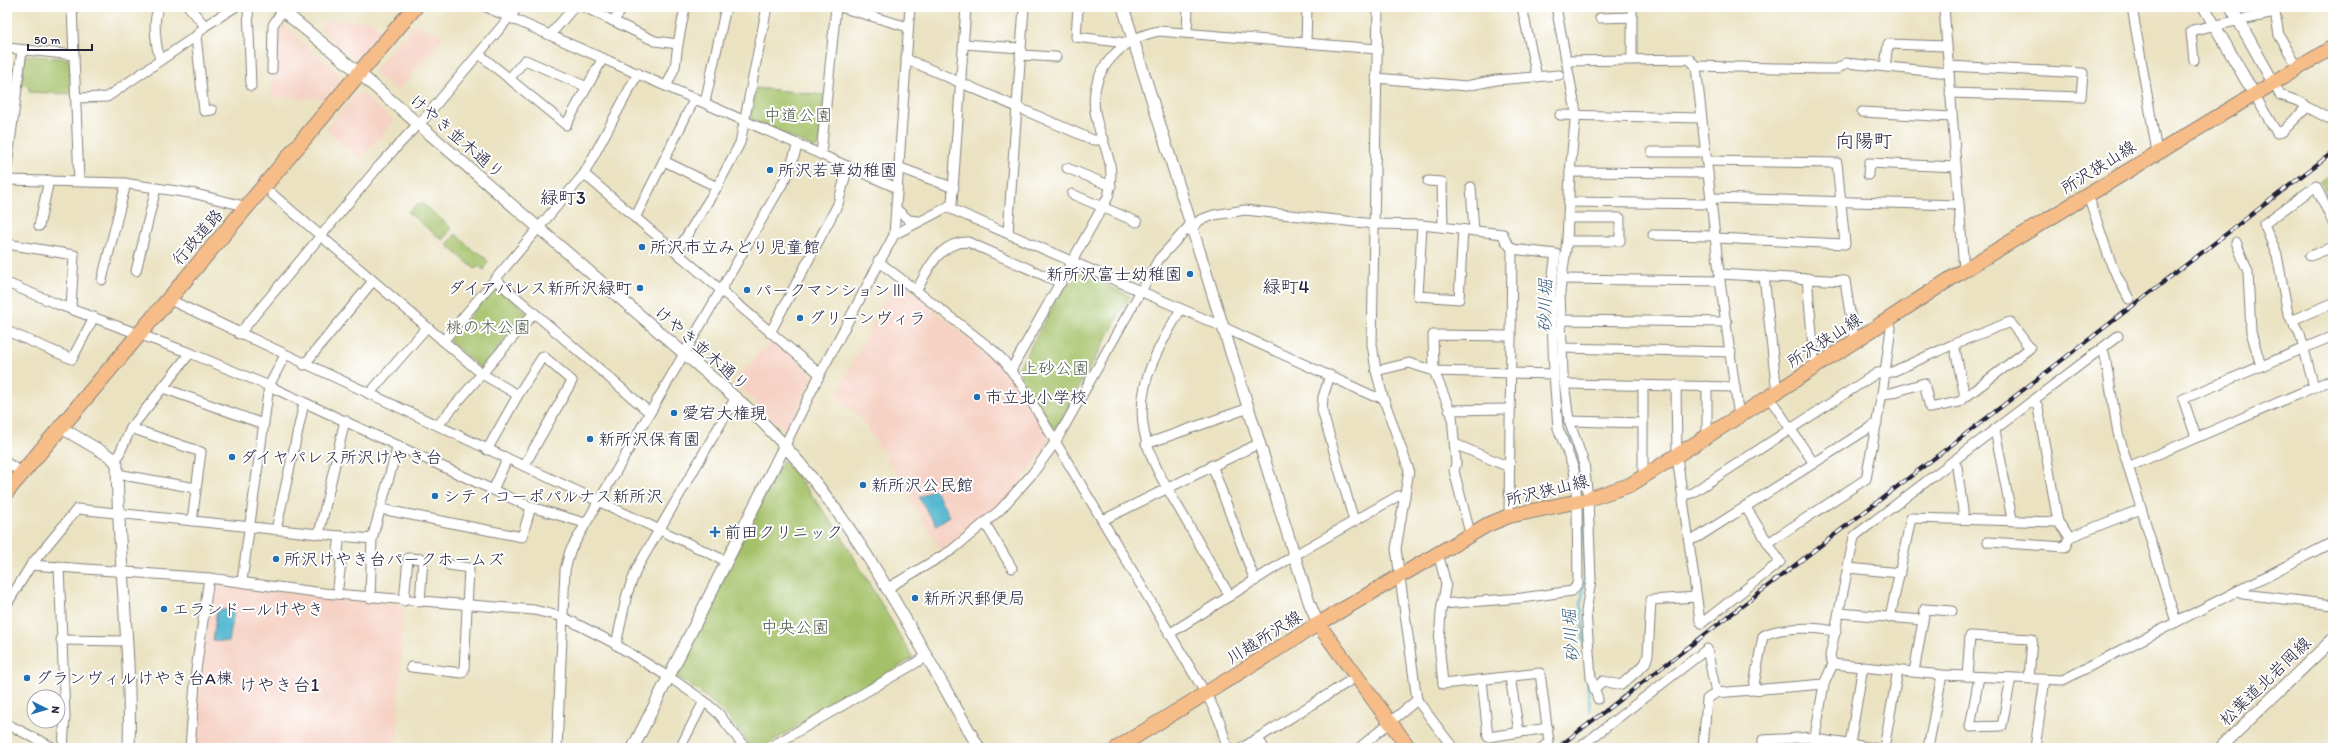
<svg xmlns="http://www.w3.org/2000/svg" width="2340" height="755" font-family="Itim,'Klee One',sans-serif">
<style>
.built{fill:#f6d2c4}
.green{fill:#a4c169;stroke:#637252}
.water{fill:#50b6cf;stroke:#396c85}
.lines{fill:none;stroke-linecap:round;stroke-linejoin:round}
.stream{stroke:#50b6cf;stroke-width:2.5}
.minor-casing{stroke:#86827e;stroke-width:11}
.tertiary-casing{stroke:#86827e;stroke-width:13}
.primary-casing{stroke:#86827e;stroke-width:16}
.trunk-casing{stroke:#86827e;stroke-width:17}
.minor{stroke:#fff;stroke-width:9}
.tertiary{stroke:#fff;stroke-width:11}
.primary{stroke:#f7bd88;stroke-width:14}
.trunk{stroke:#f7bd88;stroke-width:15}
.rail-casing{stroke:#22223b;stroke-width:4}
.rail{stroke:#fff;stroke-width:2.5;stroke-dasharray:8;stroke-linecap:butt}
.poi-dot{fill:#1f6fb2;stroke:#fff;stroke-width:1.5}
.labels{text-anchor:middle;stroke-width:4;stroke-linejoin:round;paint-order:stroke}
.park-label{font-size:17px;fill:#505a4b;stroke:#fff}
.street-label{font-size:17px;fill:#22223b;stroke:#fff}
.poi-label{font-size:17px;fill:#22223b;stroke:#fff;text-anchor:start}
.neighbourhood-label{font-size:18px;fill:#22223b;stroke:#fff}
.water-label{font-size:18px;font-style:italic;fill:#345d76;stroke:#fff}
.quarter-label{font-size:19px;fill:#22223b;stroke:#fff}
</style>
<rect width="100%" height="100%" fill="#fff"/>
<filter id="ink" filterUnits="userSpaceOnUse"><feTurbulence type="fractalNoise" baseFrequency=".025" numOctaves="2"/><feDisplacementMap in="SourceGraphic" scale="8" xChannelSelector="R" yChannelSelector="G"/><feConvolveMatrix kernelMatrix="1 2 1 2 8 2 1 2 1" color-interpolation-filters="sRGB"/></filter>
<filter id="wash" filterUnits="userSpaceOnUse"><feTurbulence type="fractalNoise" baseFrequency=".012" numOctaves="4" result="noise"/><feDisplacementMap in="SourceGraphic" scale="16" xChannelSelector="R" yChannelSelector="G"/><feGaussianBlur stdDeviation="0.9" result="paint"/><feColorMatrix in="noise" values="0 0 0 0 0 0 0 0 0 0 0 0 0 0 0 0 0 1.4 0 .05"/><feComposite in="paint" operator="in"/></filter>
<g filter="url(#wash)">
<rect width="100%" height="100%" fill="#eae2c1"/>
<g class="built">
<polygon points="324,21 371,21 382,31 364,55 353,58 319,29"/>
<polygon points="282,24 310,49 292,70 310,50 338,73 338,83 324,99 272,97 272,75 288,74 274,74 275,27"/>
<polygon points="415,24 443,37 398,91 376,75 375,69"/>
<polygon points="362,94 394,121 360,160 326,129 355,95"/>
<polygon points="896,278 1003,368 1018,387 1050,439 1035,463 1011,493 968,531 951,544 940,549 892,467 862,420 836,395"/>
<polygon points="771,339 812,374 813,378 786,431 734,382"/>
<polygon points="215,583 316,596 403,605 397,748 193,748 201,670 212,585"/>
</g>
<g class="green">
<polygon points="27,55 68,59 70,62 71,94 29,92 29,86 21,85 24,57"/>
<polygon points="756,88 824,95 819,145 815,148 752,120 750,117"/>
<polygon points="2330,175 2333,182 2333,211 2321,181"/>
<polygon points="423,204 450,227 450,231 442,240 408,212 417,205"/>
<polygon points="456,234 476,253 478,251 488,261 484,270 479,266 475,269 447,245"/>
<path d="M1076 270 1130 296 1057 427H1052C1046 418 1018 375 1018 369L1073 271Z"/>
<polygon points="498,287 526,312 526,315 482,367 479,367 450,342 450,339 494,288"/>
<path d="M783 460 792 469 839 532 913 658 761 748H751C730 715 710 698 677 677L676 672Z"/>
</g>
<g class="water">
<polygon points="934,489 950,516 936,525 919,498"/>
<polygon points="217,609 234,611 229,642 213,640"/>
</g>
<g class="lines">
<g class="stream">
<polyline points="1551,7 1557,38"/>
<polyline points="1568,94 1570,110"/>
<polyline points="1559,380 1562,405"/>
<polyline points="1564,416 1579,464 1581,476"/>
<polyline points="1584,511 1585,579 1581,602 1585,656"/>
<polyline points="1587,679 1590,711"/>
<polyline points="1594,740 1595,748"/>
</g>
</g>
</g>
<g filter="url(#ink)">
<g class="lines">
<g class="minor-casing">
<g id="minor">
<polyline points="72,7 79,181"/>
<path d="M159 7C152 20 156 46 160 60"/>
<polyline points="189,7 205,26 235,7"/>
<polyline points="248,7 251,86"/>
<polyline points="486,7 897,188"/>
<polyline points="584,7 655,41 678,44 685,7"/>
<polyline points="840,7 908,27"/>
<path d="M910 7 894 235C904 229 949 208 952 203L966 7"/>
<polyline points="1078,7 1076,37 1127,43"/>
<polyline points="1378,7 1372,344 1376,371 1383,397 1409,470 1396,549 1417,700 1453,748"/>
<polyline points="1522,7 1537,77"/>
<polyline points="1556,7 1576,112 1570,172 1567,241 1560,292 1563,374 1569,421 1584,463 1588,499 1591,580 1586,612 1591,678 1598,699"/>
<polyline points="1632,7 1632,60"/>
<polyline points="1944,7 1964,270"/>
<polyline points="2132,7 2157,152"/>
<polyline points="2274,7 2279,35 2298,68"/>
<polyline points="1600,18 1632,17"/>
<polyline points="613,21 624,7"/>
<polyline points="1187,33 1188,7"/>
<polyline points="550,35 574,7"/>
<polyline points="196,36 204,111 212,110"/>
<polyline points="1306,43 1307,7"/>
<polyline points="964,44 1020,48"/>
<polyline points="7,48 74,55"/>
<polyline points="479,54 566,125 603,58"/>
<polyline points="1020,55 1056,57"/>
<polyline points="906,59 1093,140 1104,140"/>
<polyline points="2194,60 2191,32 2193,30 2270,14"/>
<polyline points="1566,61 1689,59 1696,66 1821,69 1837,69 1846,63 1949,73"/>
<polyline points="1696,66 1720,281 1739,417"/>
<polyline points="1948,66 2083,73 2081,97 1950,93"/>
<polyline points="1885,67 1888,44 1947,46"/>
<polyline points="272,70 273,25 282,11"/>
<polyline points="1376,78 1466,86 1496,80 1559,75"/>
<polyline points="509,79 525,60 587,87"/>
<polyline points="2273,82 2280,95 2301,102 2306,107"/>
<polyline points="667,85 675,67 678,44"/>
<polyline points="2254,94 2277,133 2282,132 2307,107 2333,121"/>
<polyline points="76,98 107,97 196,36 205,26"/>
<polyline points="705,102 726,7"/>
<polyline points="1862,112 1952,117"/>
<polyline points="1560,115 1701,118"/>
<polyline points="418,126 518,7"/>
<polyline points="1652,152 1705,152"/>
<polyline points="821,154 836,7"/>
<polyline points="664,161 717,187"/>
<polyline points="1706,161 1837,163 1845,244 1716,238"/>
<polyline points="7,166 22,50"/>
<polyline points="898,167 954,188"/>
<polyline points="1067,168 1111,186"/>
<polyline points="1570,172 1708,173"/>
<polyline points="584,174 820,374"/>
<polyline points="1868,175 1869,163 1956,167"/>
<polyline points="7,180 123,183 196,194 248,207"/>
<polyline points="1428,181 1442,182 1443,227"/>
<polyline points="1471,187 1474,231"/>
<polyline points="272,194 482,374 518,395"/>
<polyline points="1072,194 1137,222"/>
<polyline points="2088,195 2112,266 2129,299"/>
<polyline points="1711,198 1959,205"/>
<polyline points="1570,202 1711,204"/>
<polyline points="949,208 1223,327 1373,396 1383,397"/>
<polyline points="897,210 909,220 918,221"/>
<polyline points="635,218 695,98"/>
<polyline points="1422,225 1418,296 1459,299 1463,230"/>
<polyline points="39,226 49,180"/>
<polyline points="1193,227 1200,220 1214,215 1245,210 1374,224 1422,225 1503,234 1505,240 1512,249 1509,516"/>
<polyline points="1008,233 1024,7"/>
<polyline points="1653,235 1715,236"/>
<polyline points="1567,241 1620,241 1620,218 1569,218"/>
<polyline points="2236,242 2248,272 2251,332 2261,366"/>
<polyline points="7,244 74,255 71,308"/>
<polyline points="676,253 717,187 740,143 767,7"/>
<polyline points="2310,256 2333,247"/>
<polyline points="878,261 993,350 1004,361 1021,384 1210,701 1220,722 1227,748"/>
<polyline points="136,271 156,188"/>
<polyline points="1720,274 1845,281 1853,332 1857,340"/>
<polyline points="1764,276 1777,393"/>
<polyline points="1807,278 1815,368"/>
<polyline points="1562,279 1720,281"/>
<polyline points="102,280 126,183"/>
<polyline points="496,280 649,412"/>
<polyline points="7,283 57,304 190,353"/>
<path d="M917 290C928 268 940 242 968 242L1061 283"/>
<polyline points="168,299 726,561"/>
<path d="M1181 309C1167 333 1151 359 1145 386 1133 437 1160 476 1184 517 1199 543 1214 570 1230 596"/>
<polyline points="1561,320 1727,322"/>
<polyline points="2293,322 2297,318 2333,303"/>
<polyline points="7,331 72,359 94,317"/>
<polyline points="770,333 838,204 848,166"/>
<polyline points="239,334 379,166 417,125"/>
<polyline points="1511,336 1433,335 1434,371 1554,374"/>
<polyline points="443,341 584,174 638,73"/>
<polyline points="1954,344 1965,397"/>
<polyline points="1562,348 1731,352"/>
<polyline points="2102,348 2105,356 2118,433 2176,622"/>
<polyline points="304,365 373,281"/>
<path d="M1011 370 1108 197C1118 159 1100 146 1095 111 1089 70 1122 38 1159 31L1377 49"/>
<polyline points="1376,371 1409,363 1434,371 1452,415 1456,464 1454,471 1470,533"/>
<polyline points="1330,375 1323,397 1322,410 1354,521"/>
<polyline points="1564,384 1735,387"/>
<polyline points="1643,385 1643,477"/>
<polyline points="1676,385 1677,457 1700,621 1702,623 1780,562 1745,506"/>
<polyline points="2314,387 2300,334 2288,314 2277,255 2264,224 2316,186 2333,223"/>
<polyline points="163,388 263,424"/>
<polyline points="369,394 427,327"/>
<polyline points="1769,397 1813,462"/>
<polyline points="2034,400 2038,407 2058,522"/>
<polyline points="1449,410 1510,409"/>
<polyline points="345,420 319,534 372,539 370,598"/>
<polyline points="1569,421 1643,423"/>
<polyline points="438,425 533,314"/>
<polyline points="131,428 201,452 192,521"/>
<polyline points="1995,430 2012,519"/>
<polyline points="2196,437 2183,399 2333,336"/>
<polyline points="1707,438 1707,386"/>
<polyline points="1146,444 1249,408"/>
<polyline points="1455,444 1509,467"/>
<polyline points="785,445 820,374 894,235"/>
<polyline points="487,450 518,395 543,356 572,381 524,466"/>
<polyline points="116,461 131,428 190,353 269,386 285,355"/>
<polyline points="1953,461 1957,467 1964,518"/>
<polyline points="7,463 23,473"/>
<polyline points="1212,465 1255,581"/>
<polyline points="2128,467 2333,379"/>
<polyline points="117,474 196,488"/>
<polyline points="493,490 507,459"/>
<polyline points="1684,495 1692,493 1877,373 1892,372 1954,344 2010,322 2030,348 1959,402 1930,408 1924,383 1891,393 1882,394"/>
<polyline points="381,509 522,537 531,507"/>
<polyline points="1103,520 1260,443"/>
<polyline points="985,523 1012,568"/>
<polyline points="276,530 304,403"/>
<polyline points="372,539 398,445"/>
<polyline points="1690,540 1698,537 1877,423"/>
<polyline points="1988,542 2065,547 2070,537"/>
<polyline points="1768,543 1866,479 1882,394 1891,328 1889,319"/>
<polyline points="1438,553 1446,584 1441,612 1439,643 1443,684 1540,673 1549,742 1542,748"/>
<polyline points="31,565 209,578 323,593 534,610 563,617 610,641 675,681 704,701 719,714 745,748"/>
<polyline points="59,566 65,716 63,748"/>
<polyline points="1848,568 1900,573"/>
<polyline points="242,581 269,386 493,490 531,507 585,523"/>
<polyline points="338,587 341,563 338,550 340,536"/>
<polyline points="886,589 952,550 1000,510 1033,473 1056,441 1159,259 1192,223"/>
<polyline points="2236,592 2243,594 2333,605"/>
<polyline points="404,601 408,558 423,559 420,602"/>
<polyline points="7,604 31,565 77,509 319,534"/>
<polyline points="1442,604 1522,598 1572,591 1578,583 1577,501 1574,469 1558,428 1554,374 1551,288 1556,254 1512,249"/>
<polyline points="1839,613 1923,620"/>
<polyline points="1890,618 1911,518 2058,522 2070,537 2141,509"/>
<polyline points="1169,634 1295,555 1398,496 1405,497"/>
<polyline points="61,640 126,641"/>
<polyline points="616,645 627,594 637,568 735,399"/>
<polyline points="1833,664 1830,656 1854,537 1857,534 2118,336"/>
<polyline points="411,667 462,673 464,670 469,568 449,565"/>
<polyline points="1914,672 1925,609 1952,611"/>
<polyline points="1967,676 1970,636 2032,639 2029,679"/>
<polyline points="1510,677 1519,732"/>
<polyline points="1979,677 1970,727 2002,726 2011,678"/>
<polyline points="1482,680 1488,737 1548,728"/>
<polyline points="1594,689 1603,681 1621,685 1645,664 1648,655 1651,600 1696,597"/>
<path d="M1753 690 1763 636C1778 627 1819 626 1836 632"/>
<polyline points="7,724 54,748"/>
<polyline points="1258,738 1264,748"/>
<polyline points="1815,739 1874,748"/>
<polyline points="1850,744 1863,666"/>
<polyline points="190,748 196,670 209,578"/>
<polyline points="557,748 565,570 570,551 788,174 798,144"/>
<polyline points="680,748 704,701"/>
<polyline points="769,748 926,657"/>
<polyline points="1242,748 1356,677"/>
<polyline points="1359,748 1417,700"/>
<polyline points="1579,748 1707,649 1716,693 1824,684"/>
<polyline points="1703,748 1707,699 1716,693"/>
<polyline points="1762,748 1763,740 1815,737"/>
<polyline points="1813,748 1824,684 1833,664 1942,675 2063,680 2333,542"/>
<polyline points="1884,748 1898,670"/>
<polyline points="1928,748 1942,675"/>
<polyline points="2035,748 2045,679"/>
</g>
</g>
<g class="tertiary-casing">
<g id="tertiary">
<path d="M278 7 359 73 752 412C851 506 911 632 979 748"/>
<polyline points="1123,7 1309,602 1318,624"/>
<polyline points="2204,7 2254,94"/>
<polyline points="2231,7 2273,82"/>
<path d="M60 427 111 457 117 464C118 559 132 653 129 748"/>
<polyline points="633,748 785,445"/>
<polyline points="2220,748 2333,639"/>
</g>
</g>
<g class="primary-casing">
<g id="primary">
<polyline points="1318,624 1487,525 1509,516 1588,499 1630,485 1769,397 1964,270 2333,47"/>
<polyline points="1117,748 1318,624 1409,748"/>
</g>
</g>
<g class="trunk-casing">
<polyline id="trunk" points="7,491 415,7"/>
</g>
<use href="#minor" class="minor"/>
<use href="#tertiary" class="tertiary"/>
<use href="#primary" class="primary"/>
<use href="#trunk" class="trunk"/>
<g class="rail-casing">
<polyline id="rail" points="1557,748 2333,152"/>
</g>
<use href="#rail" class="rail"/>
</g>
</g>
<g class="poi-dot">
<circle cx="770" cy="170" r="4"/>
<circle cx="642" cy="247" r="4"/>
<circle cx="1190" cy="274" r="4"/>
<circle cx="640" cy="288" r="4"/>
<circle cx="747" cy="290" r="4"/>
<circle cx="800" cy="318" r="4"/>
<circle cx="977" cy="397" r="4"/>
<circle cx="674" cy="413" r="4"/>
<circle cx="590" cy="439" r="4"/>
<circle cx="232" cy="457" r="4"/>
<circle cx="863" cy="485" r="4"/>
<circle cx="435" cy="496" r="4"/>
<path d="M713 526h4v4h4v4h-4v4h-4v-4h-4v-4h4z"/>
<circle cx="276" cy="559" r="4"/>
<circle cx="915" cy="598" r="4"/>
<circle cx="164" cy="609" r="4"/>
<circle cx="27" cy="678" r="4"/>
</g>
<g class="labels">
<g class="park-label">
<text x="798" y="121">中道公園</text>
<text x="488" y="333">桃の木公園</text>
<text x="1055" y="374">上砂公園</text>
<text x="795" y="633">中央公園</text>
</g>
<g class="street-label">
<text transform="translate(457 136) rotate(41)" y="6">けやき並木通り</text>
<text transform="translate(2098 167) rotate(-32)" y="6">所沢狭山線</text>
<text transform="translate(197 237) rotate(-49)" y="6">行政道路</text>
<text transform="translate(1824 340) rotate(-33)" y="6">所沢狭山線</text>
<text transform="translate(702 348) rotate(41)" y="6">けやき並木通り</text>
<text transform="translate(1547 490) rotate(-14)" y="6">所沢狭山線</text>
<text transform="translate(1264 637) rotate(-32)" y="6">川越所沢線</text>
<text transform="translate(2265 681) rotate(-44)" y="6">松葉道北岩岡線</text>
</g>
<g class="poi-label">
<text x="778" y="176">所沢若草幼稚園</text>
<text x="650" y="253">所沢市立みどり児童館</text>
<text x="1182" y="280" text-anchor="end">新所沢富士幼稚園</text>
<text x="632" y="294" text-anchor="end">ダイアパレス新所沢緑町</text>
<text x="755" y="296">パークマンションⅢ</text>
<text x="808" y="324">グリーンヴィラ</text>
<text x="985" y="403">市立北小学校</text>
<text x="682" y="419">愛宕大権現</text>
<text x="598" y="445">新所沢保育園</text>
<text x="240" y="463">ダイヤパレス所沢けやき台</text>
<text x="871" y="491">新所沢公民館</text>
<text x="443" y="502">シティコーポパルナス新所沢</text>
<text x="724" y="538">前田クリニック</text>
<text x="284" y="565">所沢けやき台パークホームズ</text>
<text x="923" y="604">新所沢郵便局</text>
<text x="172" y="615">エランドールけやき</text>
<text x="35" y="684">グランヴィルけやき台A棟</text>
</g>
<g class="neighbourhood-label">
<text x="563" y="204">緑町3</text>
<text x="1286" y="293">緑町4</text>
<text x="279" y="691">けやき台1</text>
</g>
<g class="water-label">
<text transform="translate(1545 306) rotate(-89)" y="6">砂川堀</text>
<text transform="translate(1571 636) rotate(-94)" y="6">砂川堀</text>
</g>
<g class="quarter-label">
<text x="1864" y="147">向陽町</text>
</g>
</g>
<rect width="2340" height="755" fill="none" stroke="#fff" stroke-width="24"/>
<g transform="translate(46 709) rotate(95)"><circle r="19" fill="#ffffff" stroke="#a7a7b1"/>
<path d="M0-3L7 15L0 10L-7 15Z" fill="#1f6fb2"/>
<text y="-6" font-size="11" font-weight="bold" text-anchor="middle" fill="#22223b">N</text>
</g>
<path d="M28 44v6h64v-6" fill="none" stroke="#22223b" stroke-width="2"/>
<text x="34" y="44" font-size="12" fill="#22223b" stroke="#ffffff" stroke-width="3" paint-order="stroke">50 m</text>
</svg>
